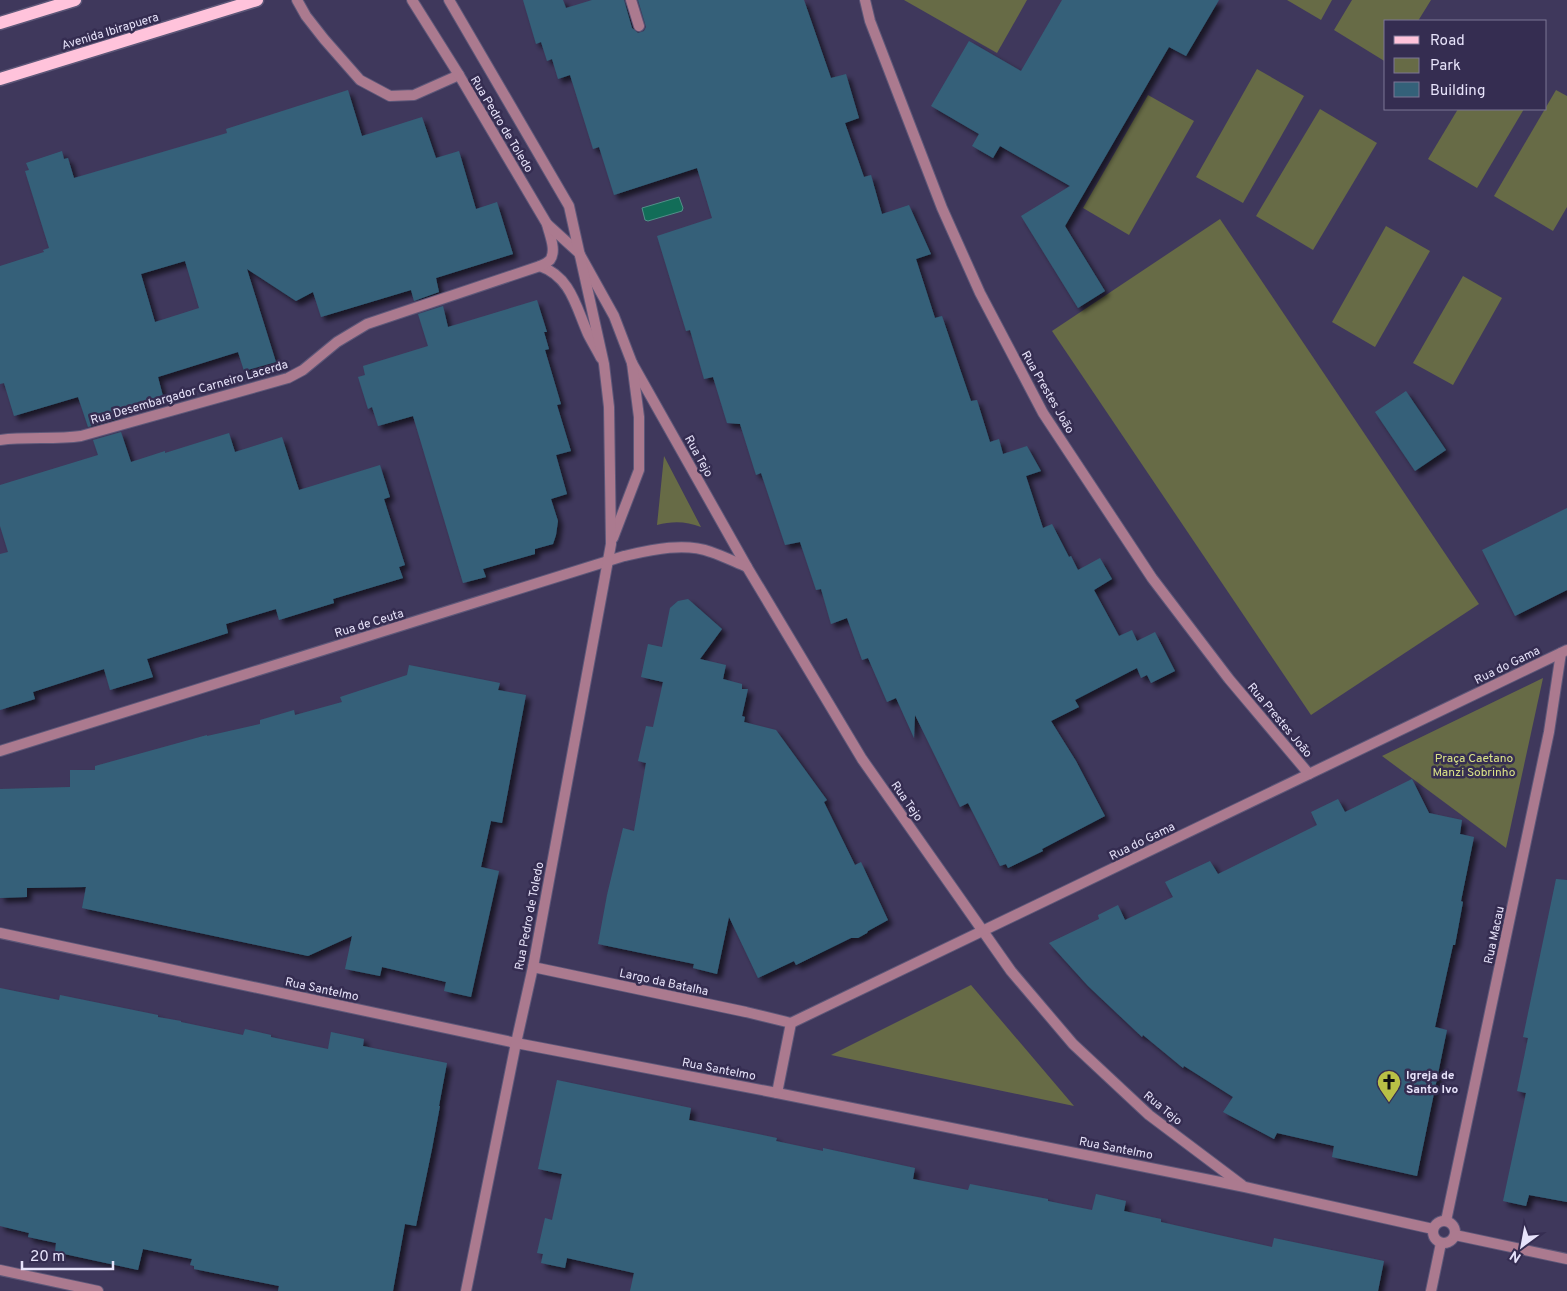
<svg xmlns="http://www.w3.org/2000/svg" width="1567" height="1291" font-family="Overpass,sans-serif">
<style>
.green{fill:#676b46}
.water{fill:#126d58;stroke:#529089}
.building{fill:#346179;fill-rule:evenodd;filter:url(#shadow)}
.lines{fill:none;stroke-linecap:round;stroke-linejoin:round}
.service-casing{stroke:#5d5778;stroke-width:12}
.minor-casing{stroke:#5d5778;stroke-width:12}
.tertiary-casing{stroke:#5d5778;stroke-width:12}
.primary-casing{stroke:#5d5778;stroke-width:15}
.service{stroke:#ab7a8f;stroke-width:10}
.minor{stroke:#ab7a8f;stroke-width:10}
.tertiary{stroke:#ab7a8f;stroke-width:10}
.primary{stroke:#ffc3db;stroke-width:12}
.labels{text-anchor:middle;stroke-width:5;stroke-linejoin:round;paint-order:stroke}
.street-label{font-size:12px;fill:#e7e3fa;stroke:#352d51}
.park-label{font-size:12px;fill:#dce487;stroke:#352d51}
.poi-label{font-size:12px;font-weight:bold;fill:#e7e3fa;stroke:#352d51;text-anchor:start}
</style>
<defs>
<filter id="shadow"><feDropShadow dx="4.5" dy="4.5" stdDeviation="2.5" flood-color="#0009"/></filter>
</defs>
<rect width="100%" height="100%" fill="#3f385c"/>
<g class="green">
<polygon points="904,0 1027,0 997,53"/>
<polygon points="1287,0 1332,0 1321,20"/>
<polygon points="1352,0 1431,0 1418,21 1386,21 1386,62 1334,30"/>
<polygon points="1257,69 1304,96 1243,203 1196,177"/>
<polygon points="1556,90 1567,96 1567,207 1553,231 1494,196"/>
<polygon points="1148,95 1194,121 1129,235 1083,208"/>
<polygon points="1320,109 1377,143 1313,250 1256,216"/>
<polygon points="1458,109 1524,109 1477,188 1428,159"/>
<polygon points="1220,219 1479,604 1311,715 1052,331"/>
<polygon points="1386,226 1430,251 1375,347 1332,322"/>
<polygon points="1463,276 1502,298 1453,385 1413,363"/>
<path d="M664 456 701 527C686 521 672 521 657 525Z"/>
<polygon points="1543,678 1506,848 1382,756"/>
<polygon points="971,985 1074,1106 831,1055"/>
</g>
<polygon class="water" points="679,197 683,208 682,211 648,221 645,220 642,208"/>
<g class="building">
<polygon points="523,0 563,0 566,8 592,0 624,0 632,28 638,33 644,31 646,27 638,0 804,0 831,78 846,74 859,118 845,123 864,177 871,175 882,214 909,205 931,254 916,259 935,318 942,316 971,401 977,400 990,442 999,439 1003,454 1027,446 1041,471 1026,476 1043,528 1052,524 1069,557 1071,556 1078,570 1100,558 1112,579 1094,590 1119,636 1132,630 1137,641 1155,632 1175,671 1151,683 1147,675 1141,678 1137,668 1075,700 1079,707 1051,721 1076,761 1105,816 1042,849 1043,851 1008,868 1006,864 1000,866 968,803 960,807 915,715 914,738 896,698 887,702 868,658 862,660 847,618 831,624 821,589 816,590 800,542 785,545 761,473 756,475 740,424 727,423 713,377 704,379 690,330 686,331 657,236 712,218 697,168 614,195 599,147 593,149 570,75 558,79 552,59 547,61 541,42 536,44"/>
<polygon points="1062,0 1219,0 1186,56 1169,47 1065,226 1105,291 1078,308 1021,216 1070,186 1000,146 993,158 972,146 979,134 931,106 969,41 1021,71"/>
<path d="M348 90 362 136 422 117 436 158 459 151 476 209 497 202 513 254 436 278 439 292 414 301 411 290 321 317 313 292 296 301 247 269 276 362 244 371 238 352 158 377 163 396 113 411 116 419 88 427 78 397 14 416 4 383 0 384V266L44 252 43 250 49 248 25 171 29 170 26 163 62 151 64 159 68 158 74 178 227 133 226 129ZM185 261 199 308 155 322 141 274Z"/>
<polygon points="537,300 547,332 544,332 549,349 545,350 561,404 557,405 571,451 556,455 567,494 551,499 558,521 556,535 553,544 535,549 535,554 483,569 486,577 463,583 413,416 378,426 372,407 368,409 358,377 365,375 363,366 428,346 418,314 443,306 448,327"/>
<polygon points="1406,391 1446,450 1415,471 1375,412"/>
<polygon points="121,432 131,462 165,451 165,453 229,433 235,452 282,437 299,490 380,465 390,497 384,499 405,565 399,567 403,578 333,599 334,603 279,620 276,609 226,624 228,633 147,659 153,677 110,690 104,669 33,692 35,699 0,710 0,554 8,552 0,526 0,485 98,455 93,440"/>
<polygon points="1567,508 1567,590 1515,616 1482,550"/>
<polygon points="688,599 722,629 700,659 726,665 723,679 742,684 742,689 748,689 742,716 745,717 744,722 776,730 827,800 824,802 855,865 861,862 888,920 868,931 867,933 858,938 851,938 796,965 794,961 758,978 729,917 717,974 693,968 694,964 598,944 607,895 623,828 634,831 646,763 638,761 646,726 653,727 663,682 641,677 648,644 662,647 670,608 678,601"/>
<polygon points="409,665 500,683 498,690 526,695 502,823 491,821 481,867 499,871 471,997 444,991 446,982 382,967 380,976 345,969 352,936 308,956 82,908 86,887 27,888 27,897 0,898 0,789 70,787 70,770 95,770 95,766 207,735 207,736 260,724 260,720 294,710 295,715 342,702 340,697 407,675"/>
<polygon points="1412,779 1429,813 1462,820 1460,834 1474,837 1461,901 1463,902 1455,945 1453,945 1435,1027 1447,1030 1417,1176 1332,1157 1334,1146 1277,1133 1274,1139 1223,1112 1233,1097 1184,1066 1183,1068 1143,1035 1142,1037 1088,986 1049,943 1099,919 1098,915 1118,905 1125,920 1173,897 1165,882 1210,861 1218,874 1317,825 1311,812 1338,799 1345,812"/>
<polygon points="1556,879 1567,880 1567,1202 1529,1195 1526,1206 1503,1201 1526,1093 1517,1091 1528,1038 1523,1037"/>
<polygon points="0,988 59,1000 60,995 158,1015 158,1017 181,1021 181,1022 243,1035 245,1029 271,1035 271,1037 328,1049 331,1032 364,1039 363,1046 447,1063 439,1106 440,1106 432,1149 416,1226 405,1224 393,1291 278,1291 279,1286 194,1269 194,1266 190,1265 192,1259 143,1249 138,1270 55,1252 56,1243 28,1237 29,1233 0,1226"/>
<polygon points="557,1080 691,1108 689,1120 777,1138 776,1141 823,1151 823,1148 915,1168 913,1179 968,1190 970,1184 1048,1199 1048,1201 1092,1210 1096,1194 1126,1201 1124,1211 1161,1219 1161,1222 1272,1247 1274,1238 1384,1261 1378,1291 630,1291 634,1273 567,1258 565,1268 541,1263 543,1254 537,1253 545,1218 552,1220 562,1174 538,1169"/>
</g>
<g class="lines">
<g class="service-casing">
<g id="service">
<polyline points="297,0 306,16 324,39 360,80 390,96 414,95 459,75"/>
<polyline points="631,0 639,26"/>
</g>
</g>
<g class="minor-casing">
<g id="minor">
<polyline points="865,0 870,21 942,208 980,293 1043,413 1152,578 1229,679 1309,774"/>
<path d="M540 266C571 277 576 307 588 334 592 342 597 350 601 358"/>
<polyline points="632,363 747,567 862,759 1011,971 1073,1044 1149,1115 1242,1185"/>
<path d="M0 440C27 436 54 440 81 436L288 378 303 370 337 342 367 324 540 266C543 265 548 262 550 260 557 250 549 234 547 224"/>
<path d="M0 751 624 556C651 550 684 542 711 552 723 556 735 562 747 567"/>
<polyline points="0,933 516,1043 777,1093 1245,1187 1433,1229"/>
<polyline points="533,967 746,1012 791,1023"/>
<polyline points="791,1023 1567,650"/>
<polyline points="777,1093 791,1023"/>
<circle cx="1444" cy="1232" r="11"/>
<polyline points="1446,1221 1549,732 1561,653"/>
<polyline points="1455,1235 1567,1259"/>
<polyline points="0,1270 98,1291"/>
<polyline points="1431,1291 1441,1243"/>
</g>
</g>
<g class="tertiary-casing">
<g id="tertiary">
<polyline points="412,0 459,75 547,224 579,253 614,316 632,363 639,417 639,470 613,538"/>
<polyline points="449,0 569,206 604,364 609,407 611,544 609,555 533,967 516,1043 466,1291"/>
</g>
</g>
<g class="primary-casing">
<g id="primary">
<polyline points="0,23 75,0"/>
<polyline points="0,79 257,0"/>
</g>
</g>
<use href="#service" class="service"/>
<use href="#minor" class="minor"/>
<use href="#tertiary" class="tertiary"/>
<use href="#primary" class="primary"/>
</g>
<defs>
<g id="church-pin" transform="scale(1.25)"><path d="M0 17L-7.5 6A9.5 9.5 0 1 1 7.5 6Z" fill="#b9c046" stroke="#352d51"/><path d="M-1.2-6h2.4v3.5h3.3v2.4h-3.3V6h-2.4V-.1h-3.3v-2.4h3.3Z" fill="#111"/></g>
</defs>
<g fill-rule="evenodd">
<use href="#church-pin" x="1389" y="1082"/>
</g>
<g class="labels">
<g class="street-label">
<text transform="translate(110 31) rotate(-17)" y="4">Avenida Ibirapuera</text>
<text transform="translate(502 124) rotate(59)" y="4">Rua Pedro de Toledo</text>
<text transform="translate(189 392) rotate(-16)" y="4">Rua Desembargador Carneiro Lacerda</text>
<text transform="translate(1048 392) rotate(60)" y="4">Rua Prestes João</text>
<text transform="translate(699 456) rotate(61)" y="4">Rua Tejo</text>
<text transform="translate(369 623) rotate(-17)" y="4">Rua de Ceuta</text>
<text transform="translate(1507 665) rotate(-26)" y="4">Rua do Gama</text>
<text transform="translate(1280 720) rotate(50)" y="4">Rua Prestes João</text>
<text transform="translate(907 801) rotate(55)" y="4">Rua Tejo</text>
<text transform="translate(1142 841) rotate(-26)" y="4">Rua do Gama</text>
<text transform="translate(529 916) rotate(-79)" y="4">Rua Pedro de Toledo</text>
<text transform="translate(1494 935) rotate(-78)" y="4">Rua Macau</text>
<text transform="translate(664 982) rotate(12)" y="4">Largo da Batalha</text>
<text transform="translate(322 989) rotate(12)" y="4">Rua Santelmo</text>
<text transform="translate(719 1069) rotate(11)" y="4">Rua Santelmo</text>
<text transform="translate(1163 1108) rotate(39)" y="4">Rua Tejo</text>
<text transform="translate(1116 1148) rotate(11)" y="4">Rua Santelmo</text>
</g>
<g class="park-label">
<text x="1474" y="762">Praça Caetano<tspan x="1474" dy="14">Manzi Sobrinho</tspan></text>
</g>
<g class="poi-label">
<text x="1406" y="1079">Igreja de<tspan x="1406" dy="14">Santo Ivo</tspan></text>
</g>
</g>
<rect x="1384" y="20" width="162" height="90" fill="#352d51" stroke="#7c7695"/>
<rect x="1394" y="36" width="25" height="8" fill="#ffc3db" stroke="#7c7695"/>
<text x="1430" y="45" font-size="15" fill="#e7e3fa">Road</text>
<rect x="1394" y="58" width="25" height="15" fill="#676b46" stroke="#7c7695"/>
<text x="1430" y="70" font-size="15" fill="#e7e3fa">Park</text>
<rect x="1394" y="82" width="25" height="15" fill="#346179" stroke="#7c7695"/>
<text x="1430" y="95" font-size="15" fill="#e7e3fa">Building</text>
<g transform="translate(1522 1246) rotate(212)" stroke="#352d51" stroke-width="4" paint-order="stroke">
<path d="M0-4L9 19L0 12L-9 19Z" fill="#e7e3fa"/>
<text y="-8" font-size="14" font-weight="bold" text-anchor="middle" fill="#e7e3fa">N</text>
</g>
<path d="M22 1261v8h91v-8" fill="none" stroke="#e7e3fa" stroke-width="2.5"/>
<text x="30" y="1261" font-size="15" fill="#e7e3fa" stroke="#352d51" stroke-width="4" paint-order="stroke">20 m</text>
</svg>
